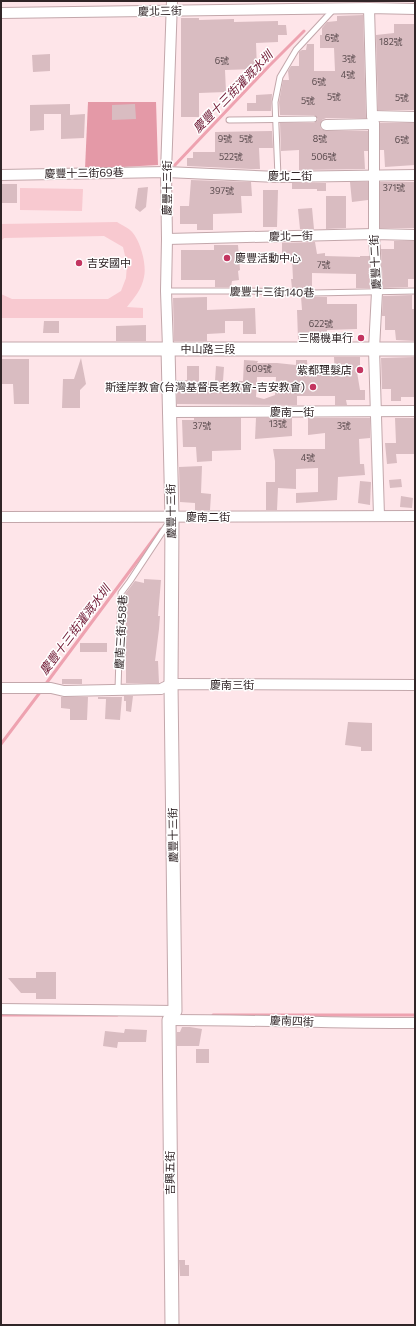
<svg xmlns="http://www.w3.org/2000/svg" width="416" height="1326" font-family="Commissioner,'Noto Sans TC',sans-serif">
<style>
.green{fill:#f8c9d0}
.forest{fill:#e499a7}
.lines{fill:none;stroke-linecap:round;stroke-linejoin:round}
.stream{stroke:#eea2b0;stroke-width:3}
.building{fill:#d9bcc1;fill-rule:evenodd}
.service-casing{stroke:#c3a7ab;stroke-width:7}
.minor-casing{stroke:#c3a7ab;stroke-width:12}
.tertiary-casing{stroke:#c3a7ab;stroke-width:15}
.service{stroke:#fff;stroke-width:5}
.minor{stroke:#fff;stroke-width:10}
.tertiary{stroke:#fff;stroke-width:13}
.poi-dot{fill:#c33560;stroke:#fff;stroke-width:1.5}
.labels{text-anchor:middle;stroke-width:3;stroke-linejoin:round;paint-order:stroke}
.number-label{font-size:9px;fill:#5a4b4e}
.street-label{font-size:11px;fill:#302527;stroke:#fff}
.poi-label{font-size:11px;fill:#302527;stroke:#fff;text-anchor:end}
.water-label{font-size:12px;font-style:italic;fill:#6f1833;stroke:#fff}
</style>
<rect width="100%" height="100%" fill="#fee5e9"/>
<g class="green">
<polygon points="20,188 83,189 82,211 20,210"/>
<path d="M117 222C121 225 127 227 130 230 140 238 147 265 144 277 142 289 134 298 127 307L143 308V318H1V294L12 299H108L121 291 126 278 127 264 123 247 104 236 4 238 1 241V224Z"/>
</g>
<polygon class="forest" points="88,102 156,102 158,165 85,169"/>
<g class="lines">
<g class="stream">
<polyline points="175,165 269,66 304,31"/>
<polyline points="45,685 161,529"/>
<polyline points="1,744 41,691"/>
<polyline points="1,1015 117,1015"/>
<polyline points="213,1015 415,1015"/>
</g>
</g>
<g class="building">
<polygon points="363,15 366,118 326,118 322,120 320,125 321,129 326,131 368,131 368,151 364,151 365,169 299,170 299,150 281,151 280,123 314,123 317,121 318,119 314,115 280,115 279,102 283,80 289,80 288,71 291,66 299,66 299,52 302,50 306,50 307,44 314,44 314,71 335,71 334,48 320,48 320,35 322,35 322,28 327,22 337,21 337,16"/>
<polygon points="181,18 199,18 199,20 234,19 234,22 278,21 278,25 286,25 287,35 278,35 278,42 256,43 257,69 225,70 226,92 199,93 199,117 181,117"/>
<polygon points="394,24 415,24 415,110 378,110 376,35 394,33"/>
<polygon points="50,54 50,71 33,72 32,55"/>
<polygon points="272,94 271,111 247,111 247,103 256,103 256,95"/>
<polygon points="70,104 70,115 85,114 84,138 61,139 61,114 44,114 44,130 30,131 30,105"/>
<polygon points="135,104 136,119 112,120 112,105"/>
<polygon points="380,123 415,123 415,165 385,167 384,150 380,150"/>
<polygon points="272,131 273,148 259,148 260,169 251,169 187,166 187,158 193,158 193,152 215,152 215,132"/>
<polygon points="191,180 251,182 252,196 241,196 242,213 213,214 213,230 197,230 197,224 180,224 180,206 189,206"/>
<polygon points="350,182 368,182 368,200 352,202"/>
<rect x="380" y="182" width="35" height="46"/>
<polygon points="292,183 326,183 326,191 317,191 317,189 292,189"/>
<rect x="1" y="184" width="16" height="19"/>
<polygon points="148,187 146,207 140,212 135,208 138,188"/>
<polygon points="263,190 278,190 277,227 263,227"/>
<polygon points="326,196 346,196 346,228 326,229"/>
<polygon points="312,208 314,229 300,229 298,209"/>
<polygon points="394,241 415,241 415,279 408,279 408,287 383,288 381,249 394,249"/>
<polygon points="315,242 317,254 325,253 325,256 360,257 360,256 369,256 370,288 356,288 356,274 312,273 312,289 292,288 291,279 293,279 292,259 282,259 282,243"/>
<polygon points="214,245 238,245 240,270 238,271 239,280 232,281 231,287 215,287 215,280 181,280 181,250 214,250"/>
<polygon points="412,295 412,309 415,309 415,341 396,340 395,330 385,330 385,316 382,316 382,314 383,296"/>
<polygon points="207,297 207,310 255,308 256,334 243,334 243,321 225,321 225,333 207,334 207,341 174,341 173,298"/>
<polygon points="301,297 327,297 327,304 357,304 357,329 327,330 327,340 298,339 297,310 302,310"/>
<polygon points="44,321 59,321 59,333 43,333"/>
<polygon points="146,325 146,341 116,341 116,326"/>
<path d="M334 357H360V372H357L360 390H365V400H346L347 405H335V396H297V405L177 404V380H187V366H199V381H215L216 366 224 367 223 381H243L244 360 258 361 257 363H277L296 365V360H307L308 375H335ZM257 377H276L275 395 264 399 256 397Z"/>
<polygon points="415,357 415,397 401,397 401,401 391,401 391,389 382,389 381,358"/>
<polygon points="81,358 86,384 80,390 80,408 62,408 63,379 74,379"/>
<polygon points="1,359 29,359 29,404 14,404 13,384 1,384"/>
<polygon points="194,418 241,418 241,450 212,451 212,461 197,462 196,447 183,447 182,420 194,420"/>
<polygon points="256,418 292,418 292,436 255,439"/>
<polygon points="308,418 370,418 370,438 359,439 360,464 364,464 365,475 338,477 337,500 296,503 296,493 318,492 318,468 296,469 296,489 278,488 277,510 266,510 266,482 275,482 275,461 273,449 325,449 325,433 308,435"/>
<polygon points="395,418 414,418 415,454 396,454 397,463 387,464 385,443 396,443"/>
<polygon points="202,466 201,493 211,494 210,510 195,510 195,503 180,502 179,467"/>
<polygon points="401,479 402,487 390,488 389,480"/>
<polygon points="360,481 371,482 370,505 358,503"/>
<polygon points="401,496 413,498 412,508 400,507"/>
<polygon points="144,579 161,580 158,616 160,616 159,629 155,661 158,661 159,683 126,683 126,658 125,658 126,624 125,594 135,581 144,583"/>
<rect x="80" y="643" width="27" height="9"/>
<rect x="62" y="679" width="20" height="5"/>
<polygon points="124,696 133,696 131,712 126,711 126,701 124,701"/>
<polygon points="61,697 88,697 87,720 70,720 70,709 61,708"/>
<polygon points="98,697 122,697 120,720 105,719 106,699 98,699"/>
<polygon points="348,722 372,723 372,751 361,751 361,747 345,745"/>
<polygon points="36,972 56,972 56,999 36,999 36,993 21,993 8,978 36,978"/>
<polygon points="182,1027 190,1027 202,1029 199,1046 177,1046 177,1032 180,1032"/>
<polygon points="125,1029 147,1030 146,1042 118,1042 117,1048 103,1046 105,1031 124,1033"/>
<rect x="196" y="1049" width="13" height="14"/>
<polygon points="179,1260 185,1260 185,1265 189,1265 189,1276 180,1276"/>
</g>
<g class="lines">
<g class="service-casing">
<g id="service">
<polyline points="229,120 314,119"/>
<polyline points="278,177 275,102 280,77 296,50 333,10"/>
<polyline points="166,291 251,291 313,293 415,291"/>
<polyline points="118,689 121,593 130,581 169,522"/>
</g>
</g>
<g class="minor-casing">
<g id="minor">
<polyline points="369,8 372,116 374,124 374,234 377,292 374,349 379,516"/>
<polyline points="1,13 369,8 415,9"/>
<polyline points="372,116 415,117"/>
<polyline points="326,125 374,124"/>
<polyline points="1,175 166,172 278,177 415,175"/>
<polyline points="167,239 374,234 415,235"/>
<polyline points="168,348 166,291 167,239 166,172 172,1"/>
<polyline points="168,412 415,411"/>
<polyline points="1,517 415,516"/>
<polyline points="1,688 51,688 64,691 161,689 171,684 415,685"/>
<polyline points="1,1009 175,1011"/>
<path d="M169 1020C251 1020 333 1023 415 1023"/>
</g>
</g>
<g class="tertiary-casing">
<g id="tertiary">
<polyline points="168,348 172,518 171,684 175,1011 169,1020 172,1325"/>
<polyline points="1,349 415,349"/>
</g>
</g>
<use href="#service" class="service"/>
<use href="#minor" class="minor"/>
<use href="#tertiary" class="tertiary"/>
</g>
<g class="poi-dot">
<circle cx="227" cy="258" r="4"/>
<circle cx="79" cy="263" r="4"/>
<circle cx="361" cy="338" r="4"/>
<circle cx="360" cy="370" r="4"/>
<circle cx="313" cy="387" r="4"/>
</g>
<g class="labels">
<g class="number-label">
<text x="332" y="41">6號</text>
<text x="391" y="45">182號</text>
<text x="349" y="62">3號</text>
<text x="222" y="64">6號</text>
<text x="348" y="78">4號</text>
<text x="319" y="85">6號</text>
<text x="334" y="100">5號</text>
<text x="402" y="101">5號</text>
<text x="308" y="104">5號</text>
<text x="225" y="142">9號</text>
<text x="246" y="142">5號</text>
<text x="320" y="142">8號</text>
<text x="402" y="143">6號</text>
<text x="231" y="160">522號</text>
<text x="324" y="160">506號</text>
<text x="394" y="191">371號</text>
<text x="222" y="194">397號</text>
<text x="324" y="268">7號</text>
<text x="321" y="327">622號</text>
<text x="259" y="372">609號</text>
<text x="278" y="427">13號</text>
<text x="202" y="429">37號</text>
<text x="344" y="429">3號</text>
<text x="308" y="461">4號</text>
</g>
<g class="street-label">
<text transform="translate(160 11) rotate(-1)" y="4">慶北三街</text>
<text transform="translate(84 173) rotate(-1)" y="4">慶豐十三街69巷</text>
<text x="290" y="180">慶北二街</text>
<text transform="translate(167 188) rotate(-90)" y="4">慶豐十三街</text>
<text transform="translate(291 236) rotate(-1)" y="4">慶北一街</text>
<text transform="translate(375 262) rotate(-93)" y="4">慶豐十二街</text>
<text transform="translate(272 292) rotate(1)" y="4">慶豐十三街140巷</text>
<text x="208" y="353">中山路三段</text>
<text x="292" y="416">慶南一街</text>
<text transform="translate(171 511) rotate(-91)" y="4">慶豐十三街</text>
<text x="208" y="521">慶南二街</text>
<text transform="translate(121 632) rotate(-87)" y="4">慶南三街458巷</text>
<text x="232" y="689">慶南三街</text>
<text transform="translate(173 835) rotate(-91)" y="4">慶豐十三街</text>
<text transform="translate(292 1021) rotate(2)" y="4">慶南四街</text>
<text transform="translate(170 1173) rotate(-90)" y="4">吉興五街</text>
</g>
<g class="poi-label">
<text x="235" y="262" text-anchor="start">慶豐活動中心</text>
<text x="87" y="267" text-anchor="start">吉安國中</text>
<text x="353" y="342">三陽機車行</text>
<text x="352" y="374">紫都理髮店</text>
<text x="305" y="391">斯達岸教會(台灣基督長老教會-吉安教會)</text>
</g>
<g class="water-label">
<text transform="translate(233 92) rotate(-46)" y="4">慶豐十三街灌溉水圳</text>
<text transform="translate(75 630) rotate(-53)" y="4">慶豐十三街灌溉水圳</text>
</g>
</g>
<rect width="416" height="1326" fill="none" stroke="#302527" stroke-width="4"/>
</svg>
